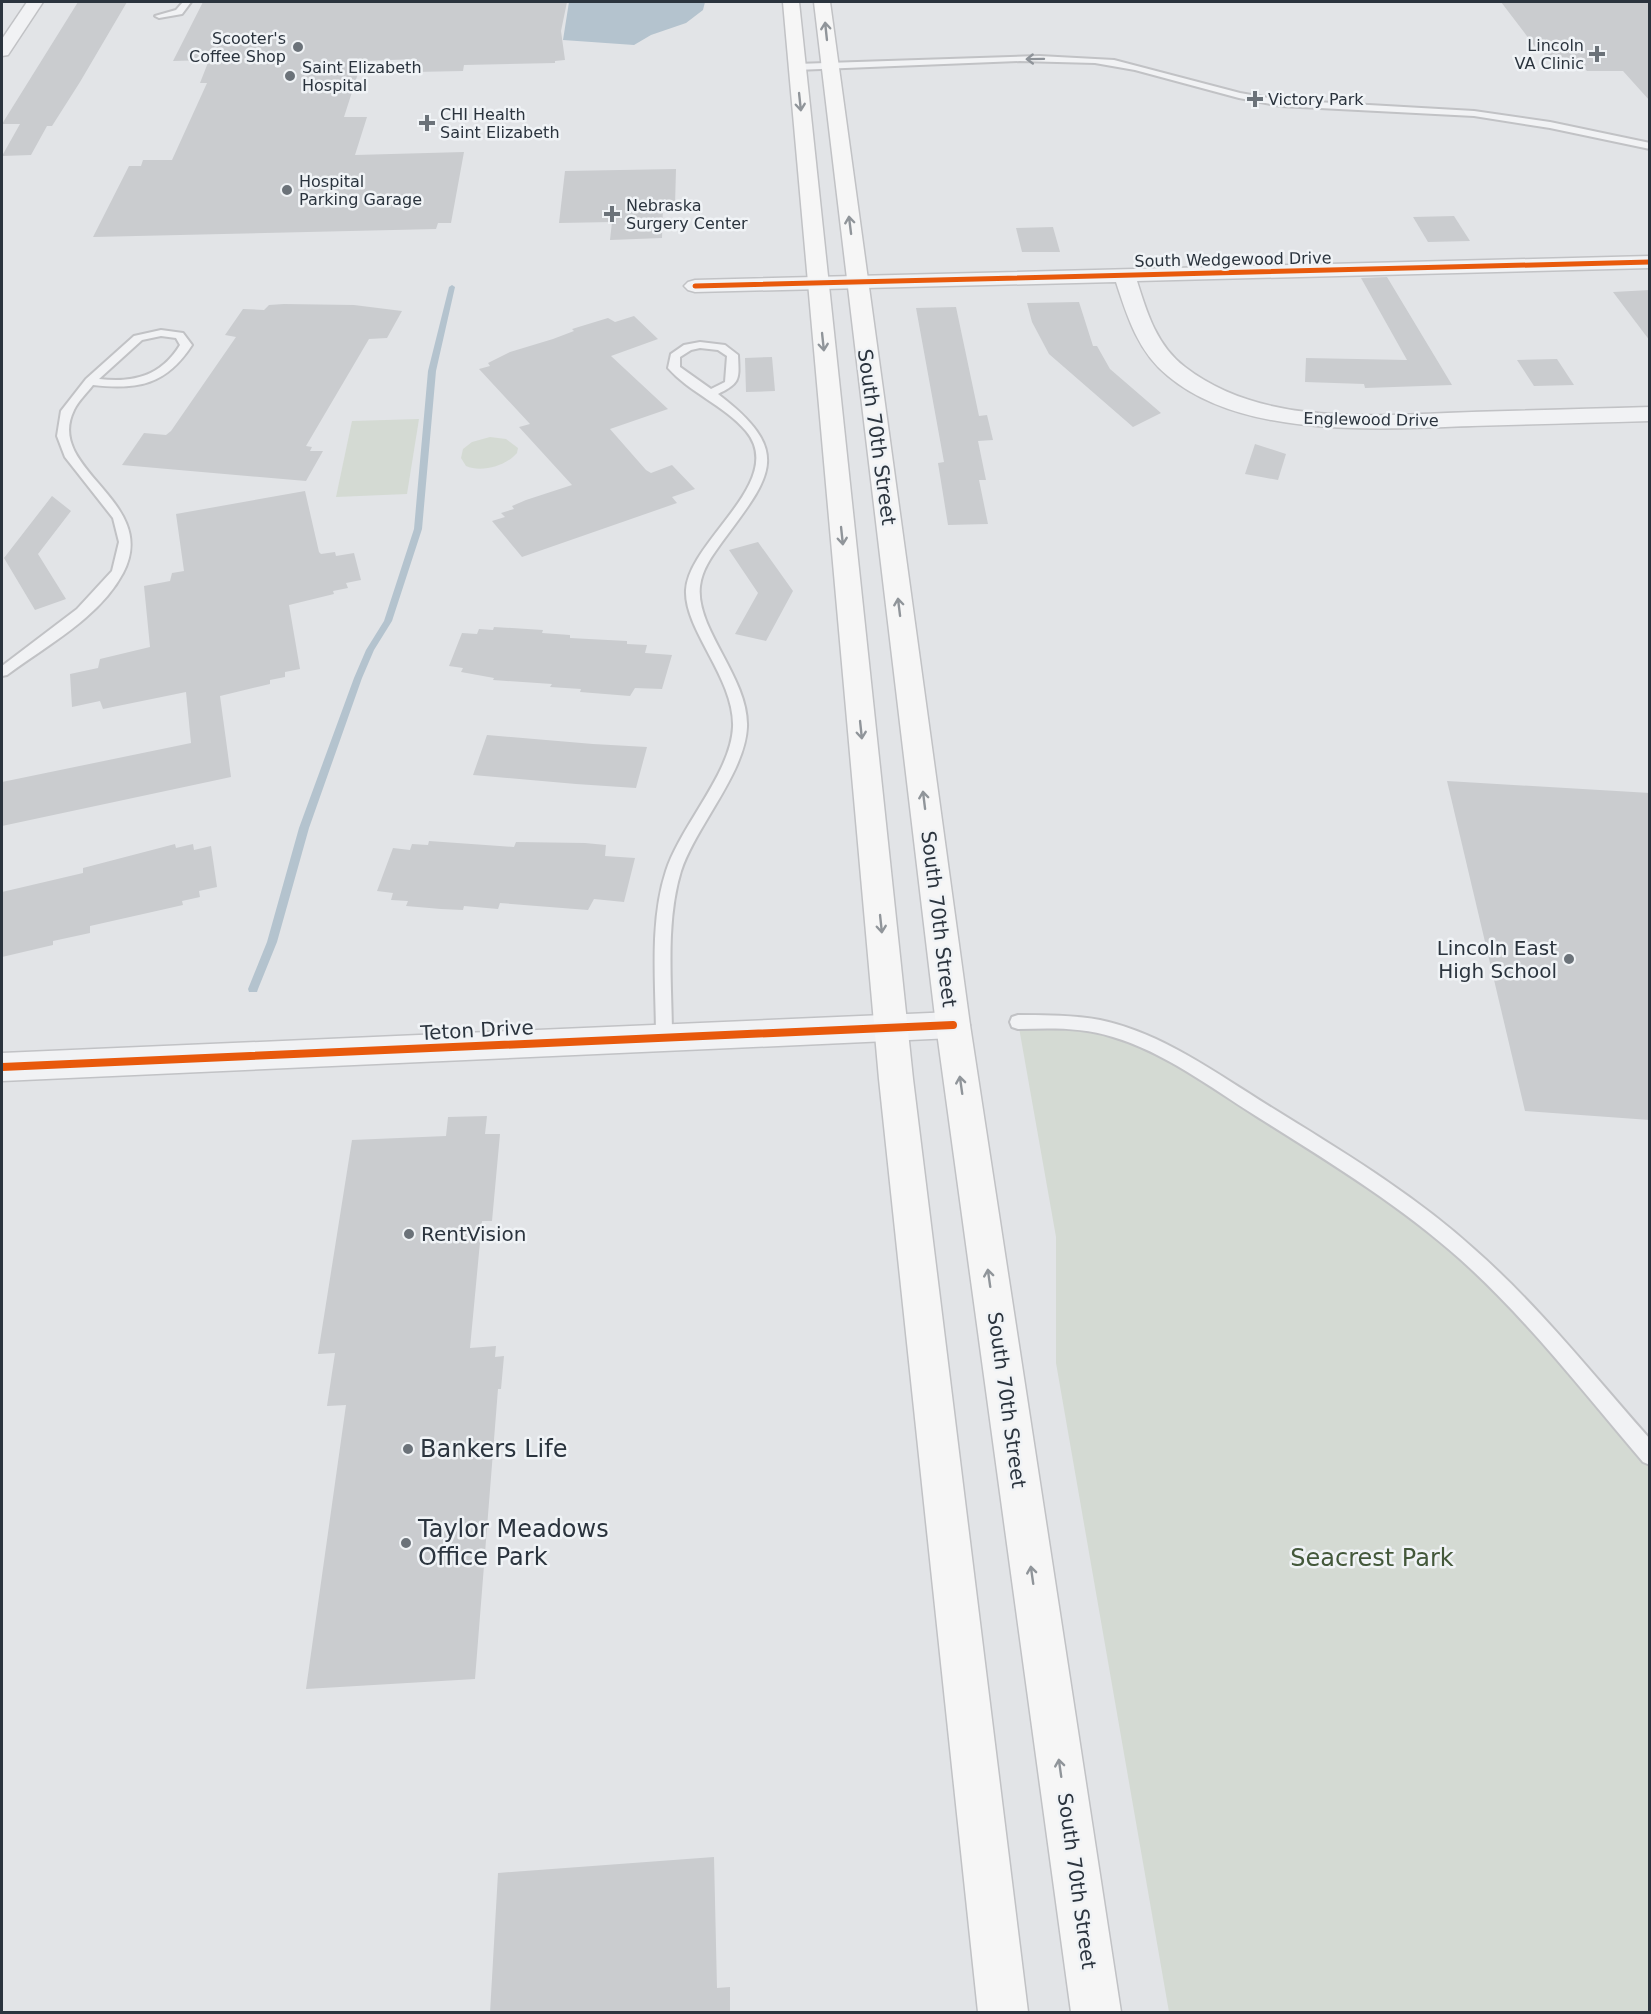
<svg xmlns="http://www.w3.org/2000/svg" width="1651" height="2014" font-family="'DejaVu Sans',sans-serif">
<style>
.green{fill:#d4dad3}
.water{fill:#b4c3ce}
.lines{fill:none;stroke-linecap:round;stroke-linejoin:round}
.stream{fill:#b4c3ce;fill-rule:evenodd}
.building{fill:#cacccf}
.lane-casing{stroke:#c1c2c5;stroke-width:4}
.street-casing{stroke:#c1c2c5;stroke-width:3}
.secondary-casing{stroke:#c1c2c5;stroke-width:3}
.lane{fill:#f1f2f4;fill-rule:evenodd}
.street{fill:#f1f2f4;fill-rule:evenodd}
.secondary{fill:#f6f6f6;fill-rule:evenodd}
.cycleway-far1-casing{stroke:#f0f3f6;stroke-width:8}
.cycleway-casing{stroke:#f0f3f6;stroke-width:12}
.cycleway-far1{stroke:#e8590c;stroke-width:5}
.cycleway{stroke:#e8590c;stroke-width:8}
.oneway{stroke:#90959a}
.oneway2{stroke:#8e9399}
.poi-dot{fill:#6b7279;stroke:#f0f3f6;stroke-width:2}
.labels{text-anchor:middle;stroke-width:5;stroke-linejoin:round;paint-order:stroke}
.far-poi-label{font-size:16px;fill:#2b343e;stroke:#f0f3f6;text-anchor:start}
.far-street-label{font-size:16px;fill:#2b343e;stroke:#f0f3f6}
.street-label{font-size:20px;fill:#2b343e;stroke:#f0f3f6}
.poi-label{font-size:20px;fill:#2b343e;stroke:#f0f3f6;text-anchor:end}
.near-poi-label{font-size:24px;fill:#2b343e;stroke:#f0f3f6;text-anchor:start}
.near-park-label{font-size:24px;fill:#43583a;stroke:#f0f3f6}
</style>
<rect width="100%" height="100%" fill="#e2e4e7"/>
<g class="green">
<polygon points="419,419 407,494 336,497 352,421"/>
<path d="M490 437 506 439 518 448 517 453C506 466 481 473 466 466L461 458 463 449 472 442Z"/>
<polygon points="1018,1022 1090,1024 1183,1062 1459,1246 1649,1455 1649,2012 1169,2012 1056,1363 1056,1237"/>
</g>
<polygon class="water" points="569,2 705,2 703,10 686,23 651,35 634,45 563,40"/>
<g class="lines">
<polygon class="stream" points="452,285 455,287 436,371 422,529 392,621 374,650 362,678 309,828 277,942 258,989 257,992 249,992 248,989 267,942 299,828 354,678 366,650 384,621 414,529 428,371 449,287"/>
</g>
<g class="building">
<polygon points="78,2 127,2 80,82 52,126 47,126 31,155 2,156 20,124 2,124"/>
<polygon points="203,2 567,2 561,31 565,60 555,61 555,63 464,65 463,71 414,72 417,59 362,61 344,117 367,117 355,155 464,152 451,223 438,223 436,229 93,237 129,166 141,166 143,160 172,160 207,83 200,83 209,60 173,61"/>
<polygon points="1501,2 1650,2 1650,101 1623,71 1587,71 1577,60 1549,60 1539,48 1536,48"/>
<polygon points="676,169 675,206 663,206 662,238 610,240 612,222 559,223 565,171"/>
<polygon points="1454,216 1470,241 1428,242 1413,217"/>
<polygon points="1053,227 1060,252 1022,252 1016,228"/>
<polygon points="1387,277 1452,385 1365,388 1364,384 1305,382 1306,358 1407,360 1361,278"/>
<polygon points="1650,290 1650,341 1613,292"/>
<polygon points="1079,302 1093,346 1097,346 1110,369 1161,413 1133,427 1049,354 1032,322 1027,303"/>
<polygon points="284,304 354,305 402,311 387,338 369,339 306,446 312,447 310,451 323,451 306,481 122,465 144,433 166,435 171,431 236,337 225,335 243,309 264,310 269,305"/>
<polygon points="956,307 979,416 987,415 993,440 978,441 986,480 979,480 988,524 948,525 938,463 944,462 916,308"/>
<polygon points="634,316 658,339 611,356 668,409 610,429 646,470 651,473 672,465 695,489 672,497 677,503 522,557 492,521 505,517 501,513 514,509 512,506 526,500 572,485 519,427 530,424 479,369 490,366 488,363 510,352 553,339 574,331 572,329 608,318 615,322"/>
<polygon points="772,357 775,391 746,392 745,358"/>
<polygon points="1557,359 1574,385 1534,386 1517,360"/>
<polygon points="1255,444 1286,454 1278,480 1245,474"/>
<polygon points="305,491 319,552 321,554 335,552 336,556 354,553 361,580 346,583 348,588 333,591 334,594 289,605 300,669 285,672 285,677 270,680 270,684 220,696 231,777 2,826 2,782 191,743 186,692 103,709 100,701 72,707 70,674 98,668 100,659 150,647 144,586 170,581 172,573 184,571 176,514"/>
<polygon points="52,496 71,511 38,554 66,599 35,610 4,558"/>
<polygon points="758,542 793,591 766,641 735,634 758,593 729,550"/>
<polygon points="494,627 543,630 542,633 570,635 570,638 627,641 627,644 647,645 645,653 672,655 662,689 635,688 630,696 580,692 581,689 550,687 552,684 493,680 494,678 461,672 463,668 449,666 462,633 477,634 479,629 493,630"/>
<polygon points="487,735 593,744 647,747 636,788 576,784 473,775"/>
<polygon points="1447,781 1650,793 1650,1120 1525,1111"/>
<polygon points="429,841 514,847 516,842 585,843 606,845 605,856 635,858 624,902 594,899 588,910 500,903 498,909 464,906 463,910 441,909 406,906 408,901 391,900 393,893 377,891 393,848 410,850 412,844 428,845"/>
<polygon points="175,844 176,848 193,844 194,850 211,846 217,887 199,891 200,897 182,901 183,905 90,926 90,933 53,941 53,945 2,957 2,892 83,873 83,868"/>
<polygon points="487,1116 485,1134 500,1134 492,1221 482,1221 470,1348 496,1346 495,1357 504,1356 501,1389 498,1389 475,1679 306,1689 346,1405 327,1406 335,1353 318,1354 352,1140 446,1136 448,1117"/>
<polygon points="714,1857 717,1988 730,1987 730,2013 490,2013 498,1873"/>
</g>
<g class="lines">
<g class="lane-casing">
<g id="lane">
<polygon points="183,2 191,2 182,14 159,18 155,16 176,10"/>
<polygon points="1039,56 1114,60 1240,93 1281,100 1474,111 1550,122 1650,143 1650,149 1550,128 1474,116 1281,106 1239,98 1135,70 1095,63 1020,61 796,70 792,67 796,64"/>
<path d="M161 330 183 333 192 345C166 385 138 390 93 385 87 393 78 401 74 410 44 470 161 501 123 573 100 617 46 646 7 675L2 676V666L77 609 112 571 119 542 113 518 65 457 57 436 61 411 86 379 134 336ZM161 336 176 338 180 345C161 376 134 383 99 379L142 340Z"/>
<path d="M700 342 725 345 738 355C739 379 741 383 718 394 794 452 771 476 722 542 712 556 702 569 700 586 695 629 749 678 747 727 745 773 696 826 681 871 665 923 672 984 672 1038L670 1043H658L656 1038C656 984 649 923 666 871 681 825 731 773 733 727 735 679 684 630 686 590 689 540 788 481 746 431 724 405 690 393 668 368L671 354 684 345ZM700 348 718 350 727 356 725 382 711 389 680 367V357L691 350Z"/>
<path d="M1018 1015C1045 1015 1073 1015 1100 1020 1162 1033 1216 1073 1269 1106 1340 1150 1412 1193 1474 1249 1539 1306 1593 1375 1650 1439V1465L1643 1462C1584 1393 1528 1320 1460 1259 1398 1204 1326 1160 1256 1116 1210 1087 1164 1052 1113 1037 1082 1027 1050 1028 1018 1029L1012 1027 1010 1022 1012 1017Z"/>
</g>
</g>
<g class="street-casing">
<g id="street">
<polygon points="27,2 43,2 8,55 2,56 2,39"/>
<path d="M1650 256V268L1137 281C1147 313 1157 346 1185 367 1264 428 1378 415 1472 412 1531 410 1590 409 1650 407V421C1590 423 1531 424 1472 426 1379 429 1243 439 1168 376 1138 352 1127 316 1116 282L695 292 688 290 684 286 688 282 695 280Z"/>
<polygon points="953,1012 965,1016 970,1025 965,1034 953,1038 2,1081 2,1053"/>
</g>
</g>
<g class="secondary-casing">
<g id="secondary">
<polygon points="783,2 799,2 913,1079 1028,2012 978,2012 879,1079"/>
<polygon points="814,2 830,2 970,1025 1121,2012 1071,2012 936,1025"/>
</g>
</g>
<use href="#lane" class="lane"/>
<use href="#street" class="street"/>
<use href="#secondary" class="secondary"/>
<g class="cycleway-far1-casing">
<polyline id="cycleway-far1" points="695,286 1650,262"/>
</g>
<g class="cycleway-casing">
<polyline id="cycleway" points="2,1067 953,1025"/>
</g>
<use href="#cycleway-far1" class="cycleway-far1"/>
<use href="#cycleway" class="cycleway"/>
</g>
<defs><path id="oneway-shaft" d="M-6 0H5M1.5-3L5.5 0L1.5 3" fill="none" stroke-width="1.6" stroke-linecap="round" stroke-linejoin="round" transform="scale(1.5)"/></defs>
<g class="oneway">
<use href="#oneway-shaft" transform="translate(826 31) rotate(-96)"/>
<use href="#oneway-shaft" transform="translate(800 102) rotate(84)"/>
<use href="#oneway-shaft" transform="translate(850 225) rotate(-97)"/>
<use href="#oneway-shaft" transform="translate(823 342) rotate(84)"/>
<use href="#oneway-shaft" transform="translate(842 536) rotate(84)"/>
<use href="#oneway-shaft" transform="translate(899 607) rotate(-97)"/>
<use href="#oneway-shaft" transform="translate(861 730) rotate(84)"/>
<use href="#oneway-shaft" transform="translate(924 800) rotate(-97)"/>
<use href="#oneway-shaft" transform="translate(881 924) rotate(84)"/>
<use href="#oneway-shaft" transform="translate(961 1085) rotate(-98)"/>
<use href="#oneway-shaft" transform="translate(989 1278) rotate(-98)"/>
<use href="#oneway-shaft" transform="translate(1032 1575) rotate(-98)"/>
<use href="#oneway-shaft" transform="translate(1060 1768) rotate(-98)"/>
</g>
<use class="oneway2" href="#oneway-shaft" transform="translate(1035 59) rotate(179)"/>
<g class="poi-dot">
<circle cx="298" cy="47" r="6"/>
<path d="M1594 45h6v6h6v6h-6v6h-6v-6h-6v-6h6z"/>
<circle cx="290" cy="76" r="6"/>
<path d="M1252 90h6v6h6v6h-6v6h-6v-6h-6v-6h6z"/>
<path d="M424 114h6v6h6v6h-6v6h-6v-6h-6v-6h6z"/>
<circle cx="287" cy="190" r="6"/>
<path d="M609 205h6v6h6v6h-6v6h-6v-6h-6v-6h6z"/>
<circle cx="1569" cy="959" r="6"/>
<circle cx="409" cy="1234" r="6"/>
<circle cx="408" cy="1449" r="6"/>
<circle cx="406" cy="1543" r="6"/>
</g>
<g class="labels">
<g class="far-poi-label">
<text x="286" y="44" text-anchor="end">Scooter's<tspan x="286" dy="18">Coffee Shop</tspan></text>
<text x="1584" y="51" text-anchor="end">Lincoln<tspan x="1584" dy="18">VA Clinic</tspan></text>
<text x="302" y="73">Saint Elizabeth<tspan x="302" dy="18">Hospital</tspan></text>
<text x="1268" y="105">Victory Park</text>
<text x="440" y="120">CHI Health<tspan x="440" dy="18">Saint Elizabeth</tspan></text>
<text x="299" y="187">Hospital<tspan x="299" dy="18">Parking Garage</tspan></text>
<text x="626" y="211">Nebraska<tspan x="626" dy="18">Surgery Center</tspan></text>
</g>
<g class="far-street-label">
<text transform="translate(1233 259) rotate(-1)" y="6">South Wedgewood Drive</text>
<text transform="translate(1371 419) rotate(1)" y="6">Englewood Drive</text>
</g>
<g class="street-label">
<text transform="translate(877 437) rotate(82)" y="7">South 70th Street</text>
<text transform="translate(939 919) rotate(83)" y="7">South 70th Street</text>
<text transform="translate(477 1030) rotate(-3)" y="7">Teton Drive</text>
<text transform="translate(1007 1400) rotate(82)" y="7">South 70th Street</text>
<text transform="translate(1077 1881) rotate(82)" y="7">South 70th Street</text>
</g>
<g class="poi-label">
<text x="1557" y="955">Lincoln East<tspan x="1557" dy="23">High School</tspan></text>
<text x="421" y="1241" text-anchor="start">RentVision</text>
</g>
<g class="near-poi-label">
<text x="420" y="1457">Bankers Life</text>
<text x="418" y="1537">Taylor Meadows<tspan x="418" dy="28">Office Park</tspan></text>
</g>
<g class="near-park-label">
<text x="1372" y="1566">Seacrest Park</text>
</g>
</g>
<rect width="1651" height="2014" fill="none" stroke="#2b343e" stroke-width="6"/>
</svg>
